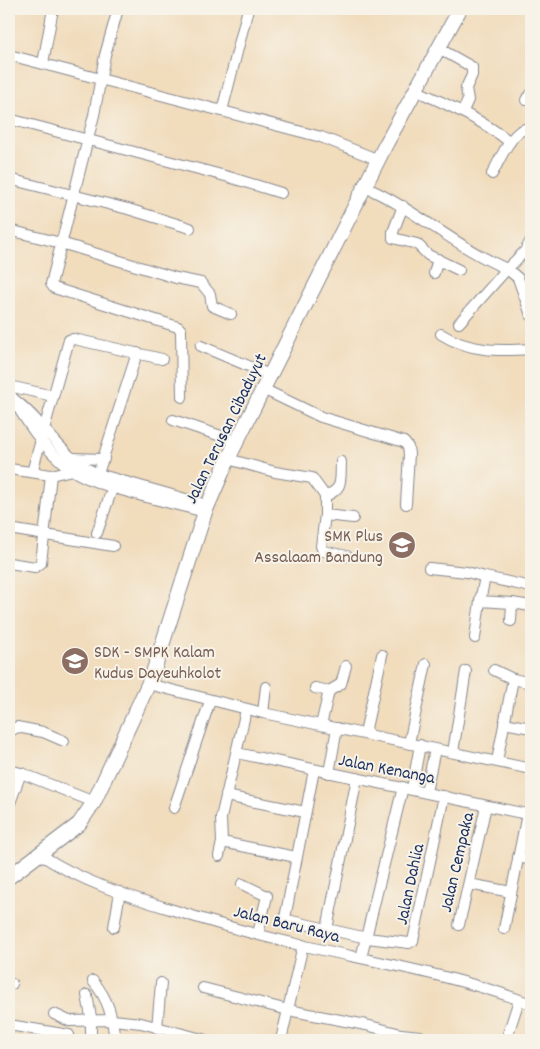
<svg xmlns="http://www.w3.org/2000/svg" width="540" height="1049" font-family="Dekko,sans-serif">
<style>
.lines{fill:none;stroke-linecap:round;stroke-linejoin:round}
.minor-casing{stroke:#86868d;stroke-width:12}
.major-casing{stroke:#86868d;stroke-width:16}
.minor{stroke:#fff;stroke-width:10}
.major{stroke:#fff;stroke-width:14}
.labels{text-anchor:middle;stroke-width:4;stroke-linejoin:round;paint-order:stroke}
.street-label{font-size:18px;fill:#1b2f5e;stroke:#f7f3e8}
.education-label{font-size:18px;fill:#785e54;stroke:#f7f3e8;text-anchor:end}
</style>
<rect width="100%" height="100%" fill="#f7f3e8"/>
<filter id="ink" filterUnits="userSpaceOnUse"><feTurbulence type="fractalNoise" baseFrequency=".02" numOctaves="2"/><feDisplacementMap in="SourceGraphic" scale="10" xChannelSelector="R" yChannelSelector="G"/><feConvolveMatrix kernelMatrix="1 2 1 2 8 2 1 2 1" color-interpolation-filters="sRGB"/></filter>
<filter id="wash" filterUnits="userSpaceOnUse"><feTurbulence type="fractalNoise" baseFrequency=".0096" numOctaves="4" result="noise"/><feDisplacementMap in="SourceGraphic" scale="20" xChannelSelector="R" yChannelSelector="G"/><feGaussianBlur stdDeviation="1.12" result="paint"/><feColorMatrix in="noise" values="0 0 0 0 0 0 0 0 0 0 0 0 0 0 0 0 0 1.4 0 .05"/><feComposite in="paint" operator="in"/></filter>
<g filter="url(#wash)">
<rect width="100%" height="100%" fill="#f1dcbc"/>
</g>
<g filter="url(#ink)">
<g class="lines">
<g class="minor-casing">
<g id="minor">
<polyline points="118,9 105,55 94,115 51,284 54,288 178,327 181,330 182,397"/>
<polyline points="438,48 472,67 472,75 466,88 468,100 463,111"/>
<polyline points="9,55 321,137 379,160"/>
<polyline points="43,63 53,9"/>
<path d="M415 90C448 105 481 119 510 142"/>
<polyline points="526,100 531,94"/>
<polyline points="222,111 248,9"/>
<polyline points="9,119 229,177 281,193"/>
<path d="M492 174C500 160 512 127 531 128"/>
<polyline points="9,179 128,209 190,228"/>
<path d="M365 187C415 209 456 247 507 269L459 323"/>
<polyline points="403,206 393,232 393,238 417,244 428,255 459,270"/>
<polyline points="9,230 61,243 176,278 201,283 210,294 212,306 231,314"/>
<polyline points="531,240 525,251 507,269 518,278 531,315"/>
<polyline points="434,273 438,259"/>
<path d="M441 334C469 352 499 351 531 349"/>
<polyline points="201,346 270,375"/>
<polyline points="9,386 53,396"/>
<polyline points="263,389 321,417 404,442 408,447 409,454 406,504"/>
<path d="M9 392C25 420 44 450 71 469 96 488 171 502 205 512"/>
<path d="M12 398C46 422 57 456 98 474L207 505"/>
<polyline points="173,420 236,441"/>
<polyline points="71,458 104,459"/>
<polyline points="228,459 275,472 312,478 325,496 325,515 353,518"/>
<polyline points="9,469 51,475 72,470"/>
<polyline points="32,472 69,340 74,339 162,359"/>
<polyline points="96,480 137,353"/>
<path d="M325 496C344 489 340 480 341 462"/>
<polyline points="325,515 321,546 323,551 347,556"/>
<polyline points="9,529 113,546"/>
<polyline points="97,533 113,486"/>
<polyline points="9,563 35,567 41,563 51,475"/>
<polyline points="429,568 467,572 485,577"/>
<polyline points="480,601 485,577 531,587"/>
<polyline points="511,621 512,603 531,606"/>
<polyline points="475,638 480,601 512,603"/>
<polyline points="494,670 513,679 531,683"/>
<polyline points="148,684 263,713 531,769"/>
<polyline points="315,688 329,691 321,725"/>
<polyline points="329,691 341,684 346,666"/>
<polyline points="246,710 221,818 222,842 296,857"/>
<polyline points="263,713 266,687"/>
<polyline points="504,723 531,728"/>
<polyline points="9,732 17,727 43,732 64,741"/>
<polyline points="365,733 382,655"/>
<polyline points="409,743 426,664"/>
<polyline points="453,752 466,671"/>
<polyline points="237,753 531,815"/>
<polyline points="497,761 513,679"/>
<polyline points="9,770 21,773 94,802"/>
<polyline points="314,770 285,918 287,920 367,938 409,943 413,941 444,796"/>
<polyline points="329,773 337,728"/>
<polyline points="412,788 420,745"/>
<polyline points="426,792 435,749"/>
<polyline points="226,796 305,812"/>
<polyline points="10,803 21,773"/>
<polyline points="174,808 210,701"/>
<path d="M41 855C81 881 124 895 170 909 214 923 259 936 305 946 381 963 458 976 531 1004"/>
<polyline points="219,856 222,842"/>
<polyline points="518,857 531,860"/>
<polyline points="242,884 267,896 258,934"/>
<polyline points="469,884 511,892"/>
<polyline points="459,925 486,806"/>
<polyline points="114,927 120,892"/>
<polyline points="327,929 357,778"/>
<polyline points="504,929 527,814"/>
<polyline points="361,958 403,787"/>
<path d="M93 981C109 1000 112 1016 115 1040"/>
<polyline points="9,984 12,984"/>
<polyline points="203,988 288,1010 366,1025 401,1034 420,1036 424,1040"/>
<polyline points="87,995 91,1017 91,1040"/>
<polyline points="54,1014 69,1021 113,1020 141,1023 206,1040"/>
<polyline points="9,1025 69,1035 65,1040"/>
<polyline points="157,1028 161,983"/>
<polyline points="281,1040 303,945"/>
<polyline points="506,1040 519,1000"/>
</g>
</g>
<g class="major-casing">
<polyline id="major" points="9,877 79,824 94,802 152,676 205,512 228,459 385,146 460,9"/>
</g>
<use href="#minor" class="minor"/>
<use href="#major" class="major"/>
</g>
</g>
<defs>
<g id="school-disc" transform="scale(1.4375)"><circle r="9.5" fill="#8d6e63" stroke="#f7f3e8"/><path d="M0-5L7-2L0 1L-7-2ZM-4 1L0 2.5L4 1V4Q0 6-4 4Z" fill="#fff"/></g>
</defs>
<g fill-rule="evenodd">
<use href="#school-disc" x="402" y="545"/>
<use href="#school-disc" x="75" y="661"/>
</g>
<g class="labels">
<g class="street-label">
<text transform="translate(225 428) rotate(-64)" y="6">Jalan Terusan Cibaduyut</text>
<text transform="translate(387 768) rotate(11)" y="6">Jalan Kenanga</text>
<text transform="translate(456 862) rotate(-77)" y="6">Jalan Cempaka</text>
<text transform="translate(409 884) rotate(-78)" y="6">Jalan Dahlia</text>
<text transform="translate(287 923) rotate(14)" y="6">Jalan Baru Raya</text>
</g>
<g class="education-label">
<text x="383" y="541">SMK Plus<tspan x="383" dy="21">Assalaam Bandung</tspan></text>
<text x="94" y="657" text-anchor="start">SDK - SMPK Kalam<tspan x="94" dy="21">Kudus Dayeuhkolot</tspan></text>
</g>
</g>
<rect width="540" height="1049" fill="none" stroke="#f7f3e8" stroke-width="30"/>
</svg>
